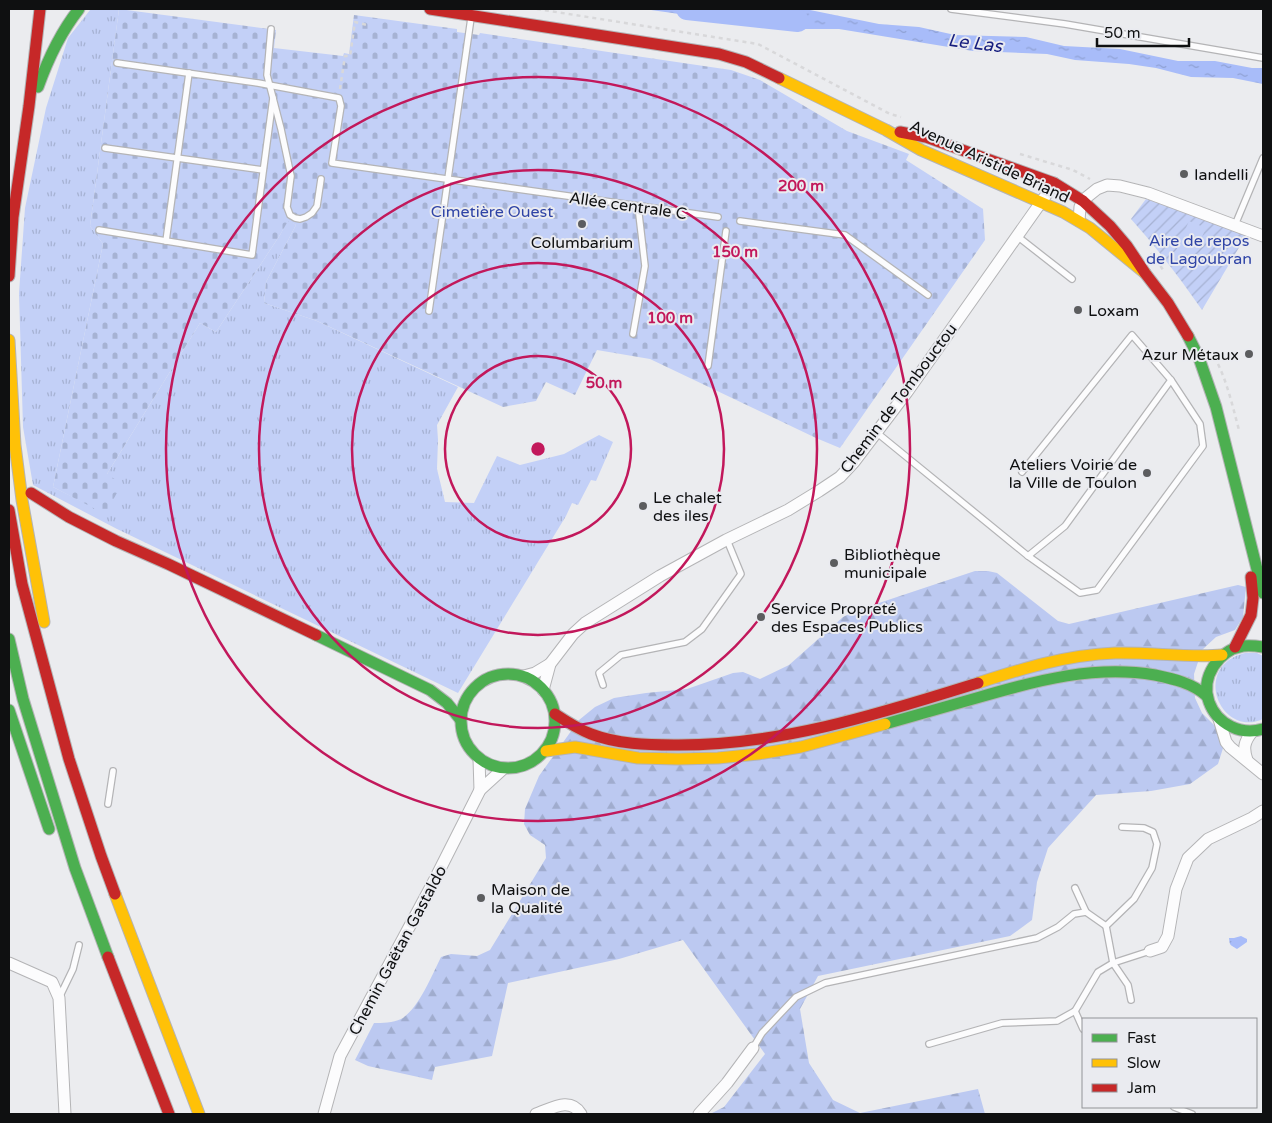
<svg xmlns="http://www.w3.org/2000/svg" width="1272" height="1123" font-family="'Varela Round',sans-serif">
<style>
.grass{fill:url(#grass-tufts)}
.forest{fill:url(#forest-firs)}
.cemetery{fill:url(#cemetery-stones)}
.garden{fill:url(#garden-furrows)}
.pitch{fill:#c3d0f7}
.water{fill:url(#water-ripples)}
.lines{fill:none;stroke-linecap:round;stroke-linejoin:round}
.river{stroke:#a8bcf9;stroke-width:22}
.lane-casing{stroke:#b4b4b6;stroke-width:8}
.street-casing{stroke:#b4b4b6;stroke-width:13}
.fast-casing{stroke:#b4b4b6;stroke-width:13}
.slow-casing{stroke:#b4b4b6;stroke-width:13}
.jam-casing{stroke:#b4b4b6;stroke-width:13}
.path{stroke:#d8d8da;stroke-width:2.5;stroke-dasharray:4 4;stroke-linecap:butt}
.lane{stroke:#fcfcfd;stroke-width:5.5}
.street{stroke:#fcfcfd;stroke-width:11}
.fast{stroke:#4caf50;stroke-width:11}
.slow{stroke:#ffc107;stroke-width:11}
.jam{stroke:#c62828;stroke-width:11}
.ring{fill:none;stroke:#c2185b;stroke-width:2.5}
.poi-dot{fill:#5c5d5f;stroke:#eaebf0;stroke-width:2}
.labels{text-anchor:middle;stroke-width:4;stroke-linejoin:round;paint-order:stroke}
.street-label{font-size:16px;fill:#0f1011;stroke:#eaebf0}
.poi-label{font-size:16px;fill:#0f1011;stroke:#eaebf0;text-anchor:start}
.park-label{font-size:16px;fill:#2f44a6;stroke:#eaebf0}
.water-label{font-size:18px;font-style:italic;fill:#161e7f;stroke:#eaebf0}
.centre{fill:#c2185b;stroke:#eaebf0;stroke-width:2.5}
.ring-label{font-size:15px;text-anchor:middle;font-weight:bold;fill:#c2185b;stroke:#eaebf0;stroke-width:4;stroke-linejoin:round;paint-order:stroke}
</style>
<defs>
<pattern id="grass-tufts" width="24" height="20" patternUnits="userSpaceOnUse" patternTransform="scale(1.25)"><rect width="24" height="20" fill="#c3d0f7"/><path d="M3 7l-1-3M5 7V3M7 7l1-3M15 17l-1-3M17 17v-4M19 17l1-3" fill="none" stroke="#a6b2d3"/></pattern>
<pattern id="forest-firs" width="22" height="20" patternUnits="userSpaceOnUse" patternTransform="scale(1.25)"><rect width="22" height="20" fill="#bcc9f1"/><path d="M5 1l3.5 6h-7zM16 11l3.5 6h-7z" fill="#a0acce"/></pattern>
<pattern id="cemetery-stones" width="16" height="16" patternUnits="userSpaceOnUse" patternTransform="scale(1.25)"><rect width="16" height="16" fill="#c3d0f7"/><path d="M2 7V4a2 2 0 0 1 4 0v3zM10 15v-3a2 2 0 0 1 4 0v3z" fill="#a6b2d3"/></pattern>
<pattern id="garden-furrows" width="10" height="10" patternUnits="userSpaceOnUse" patternTransform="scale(1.25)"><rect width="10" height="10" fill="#c3d0f7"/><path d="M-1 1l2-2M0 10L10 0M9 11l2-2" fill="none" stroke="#a6b2d3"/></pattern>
<pattern id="water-ripples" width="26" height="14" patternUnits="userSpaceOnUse" patternTransform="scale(1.25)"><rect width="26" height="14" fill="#a8bcf9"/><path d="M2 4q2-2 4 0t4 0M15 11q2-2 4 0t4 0" fill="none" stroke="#8fa1d4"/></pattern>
</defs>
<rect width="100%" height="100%" fill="#ebecef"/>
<g class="grass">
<polygon points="94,9 119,9 90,226 103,244 53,487 105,513 107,474 200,323 216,332 280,235 288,220 296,225 266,282 264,303 317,321 458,387 437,425 438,440 437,469 445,502 474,503 497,456 520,465 564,454 599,435 613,442 596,481 591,480 578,505 572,503 566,516 458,693 117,529 33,485 23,427 19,293 25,208 46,108 68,38 90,10"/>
<path d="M1245 653H1257L1263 656V719C1224 737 1195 677 1234 657 1237 655 1241 654 1245 653Z"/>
</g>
<path class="forest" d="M975 571H988L997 573 1058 621 1069 624 1238 585 1246 587 1243 617 1235 630 1216 637 1202 650 1194 674 1195 698 1202 713 1221 732 1224 745 1218 764 1190 784 1151 791 1096 795 1048 848 1037 882 1032 920 1010 936 818 976 800 1009 809 1063 833 1100 860 1113 978 1089 985 1114H710L724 1107 765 1054 683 940 619 959 508 983 492 1056 435 1067 432 1080 368 1066 355 1060 374 1023C382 1023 393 1023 401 1019 418 1010 432 975 441 957L451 954 477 956 490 950 546 858 545 845 530 835 524 824 525 809 539 776 579 720 595 707 614 698 646 693 687 689 733 673 743 672 760 679 789 665 843 617 855 611Z"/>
<polygon class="cemetery" points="119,9 276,30 274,48 343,56 344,53 349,54 354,15 457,29 457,32 479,35 480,33 731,70 760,80 847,131 909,154 906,160 983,209 985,240 840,448 816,438 650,359 597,350 575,395 546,382 536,401 503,407 317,321 264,303 266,282 296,225 288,221 280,235 216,332 200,323 107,474 122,484 105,514 53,487 103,244 90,226"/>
<path class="garden" d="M1146 199 1215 221 1247 234 1202 310C1180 278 1157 248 1131 219Z"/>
<polygon class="pitch" points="1189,221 1206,228 1189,266 1173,258"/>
<g class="water">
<path d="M644 9H725L757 12 756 25C719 20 682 14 644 9Z"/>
<polygon points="770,10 810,10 879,24 919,27 955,35 1026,37 1064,46 1120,49 1178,61 1215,61 1252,68 1263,68 1263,84 1233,78 1191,77 1156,68 1129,64 1075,60 1047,54 973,51 839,29 805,29 768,25"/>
<path d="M1241 936 1247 939V942L1237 949C1230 944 1230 947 1229 938H1234Z"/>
</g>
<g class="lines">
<polyline class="river" points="687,9 798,21"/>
<g class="lane-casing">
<g id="lane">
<polyline points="951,9 1065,24 1263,58"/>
<polyline points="271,29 267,75 281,129 291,176 287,207 290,215 295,218 300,219 306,217 312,213 317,206 321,179"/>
<polyline points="117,63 258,83 339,98 341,106 332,163 718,217"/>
<polyline points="105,148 263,170"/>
<polyline points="740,221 845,235 928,295"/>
<polyline points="1235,225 1263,158"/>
<polyline points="99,230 252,255 273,98"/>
<polyline points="1017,236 1072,279"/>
<polyline points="166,241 189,73"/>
<polyline points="429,311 471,18"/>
<polyline points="633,334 645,266 638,206"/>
<polyline points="708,366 726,231"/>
<polyline points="876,432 1028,556 1065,526 1171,380 1132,335 1022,472"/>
<polyline points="1028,556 1080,593 1097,590 1203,446 1200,424 1171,380"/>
<polyline points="603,685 599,673 621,655 685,642 702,629 741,574 727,540"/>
<polyline points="108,804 113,771"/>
<polyline points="1122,827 1144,828 1153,832 1157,844 1152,868 1134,899 1106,926 1113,963 1128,985 1131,1000"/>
<polyline points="1075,888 1086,912 1106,926"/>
<polyline points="59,998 73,969 79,945"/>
<polyline points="1075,1011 1083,1029"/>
<polyline points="929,1044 1002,1023 1057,1021 1075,1011 1098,972 1113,963 1150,951"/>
<polyline points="753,1048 762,1033 796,997 825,983 1037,938 1058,927 1074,914 1086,912"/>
<polyline points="1174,1107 1192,1114"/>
</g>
</g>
<g class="street-casing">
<g id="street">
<polyline points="1079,221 1080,207 1087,197 1097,189 1107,185 1120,186 1148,193 1263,236"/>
<polyline points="524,676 535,673 550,664"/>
<polyline points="543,690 550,664 573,634 585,623 660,576 726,540 788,510 819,491 840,477 854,462 907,392 1044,198 1054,183"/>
<polyline points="1219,719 1226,742 1230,747 1263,774"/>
<polyline points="479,759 480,790"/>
<path d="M1247 760C1243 748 1244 742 1252 732"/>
<polyline points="1150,951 1162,947 1168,936 1176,889 1188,858 1208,839 1252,818 1263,811"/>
<polyline points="9,963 52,982 59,998 65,1114"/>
<polyline points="324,1114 340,1056 435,879 480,790 503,769"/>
<path d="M536 1114C551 1109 570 1096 581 1114"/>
<polyline points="699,1114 727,1083 753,1048"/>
</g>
</g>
<g class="fast-casing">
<g id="fast">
<path d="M38 87C48 59 60 33 79 9"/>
<polyline points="1188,336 1199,358 1216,407 1263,593"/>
<polyline points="316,635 430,690 447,703 460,719"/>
<polyline points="9,639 23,699 75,868 108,957"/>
<path d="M1263 647C1257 646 1250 645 1243 646 1219 650 1200 677 1209 702 1217 724 1241 736 1263 729"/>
<circle cx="508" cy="721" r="47"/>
<polyline points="9,710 49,829"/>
<path d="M885 724C917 715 948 706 980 697 1038 680 1095 665 1155 675 1174 679 1192 683 1207 696"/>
</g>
</g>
<g class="slow-casing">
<g id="slow">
<polyline points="779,78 886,130 921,150 1063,212 1090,228 1145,273"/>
<polyline points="9,340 15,445 22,500 44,622"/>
<path d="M978 683C1024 668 1067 655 1115 653 1151 652 1187 658 1222 655"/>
<polyline points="546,751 575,747 638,758 678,759 718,758 758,754 801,747 885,724"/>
<polyline points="115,894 199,1114"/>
</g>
</g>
<g class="jam-casing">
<g id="jam">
<polyline points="430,9 719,54 746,62 779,78"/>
<polyline points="900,132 926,137 1054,183 1083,201 1110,226 1127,246 1145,273 1168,303 1188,336"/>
<polyline points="9,276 13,217 29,106 40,9"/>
<polyline points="31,493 69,517 116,541 168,564 316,635"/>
<polyline points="9,510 22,584 69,759 101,856 115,894"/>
<polyline points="1235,647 1251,615 1253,598 1251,577"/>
<path d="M555 714C567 722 578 729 591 734 617 744 647 745 674 745 779 746 879 714 978 683"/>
<polyline points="108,957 169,1114"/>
</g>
</g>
<g class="path">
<polyline points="537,9 758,44 890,114 901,117"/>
<polyline points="340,89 345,56 350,56 355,22 367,25"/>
<polyline points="1020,154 1073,170 1088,178 1090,179"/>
<polyline points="1151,253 1164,271"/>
<path d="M1218 364C1228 385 1233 408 1239 430"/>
</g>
<use href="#lane" class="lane"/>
<use href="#street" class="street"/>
<use href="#fast" class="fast"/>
<use href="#slow" class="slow"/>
<use href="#jam" class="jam"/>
</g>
<g class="ring">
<circle cx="538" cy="449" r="93"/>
<circle cx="538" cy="449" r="186"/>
<circle cx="538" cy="449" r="279"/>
<circle cx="538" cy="449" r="372"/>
</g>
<g class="poi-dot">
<circle cx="1184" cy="174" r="5"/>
<circle cx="582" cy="224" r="5"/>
<circle cx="1078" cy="310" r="5"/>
<circle cx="1249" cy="354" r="5"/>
<circle cx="1147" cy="473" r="5"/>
<circle cx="643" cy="506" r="5"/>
<circle cx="834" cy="563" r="5"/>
<circle cx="761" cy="617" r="5"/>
<circle cx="481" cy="898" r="5"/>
</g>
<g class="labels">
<g class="street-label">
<text transform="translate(990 161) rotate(25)" y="6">Avenue Aristide Briand</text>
<text transform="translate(628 205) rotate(8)" y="6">Allée centrale C</text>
<text transform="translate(898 398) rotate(-53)" y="6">Chemin de Tombouctou</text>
<text transform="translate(397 950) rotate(-62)" y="6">Chemin Gaëtan Gastaldo</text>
</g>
<g class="poi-label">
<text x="1194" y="180">Iandelli</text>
<text x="582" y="248" text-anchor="middle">Columbarium</text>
<text x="1088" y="316">Loxam</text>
<text x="1239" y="360" text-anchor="end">Azur Métaux</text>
<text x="1137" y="470" text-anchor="end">Ateliers Voirie de<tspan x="1137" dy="18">la Ville de Toulon</tspan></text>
<text x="653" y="503">Le chalet<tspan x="653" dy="18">des iles</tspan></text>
<text x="844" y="560">Bibliothèque<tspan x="844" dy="18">municipale</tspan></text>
<text x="771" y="614">Service Propreté<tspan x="771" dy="18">des Espaces Publics</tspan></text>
<text x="491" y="895">Maison de<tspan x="491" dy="18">la Qualité</tspan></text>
</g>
<g class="park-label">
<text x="492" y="217">Cimetière Ouest</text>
<text x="1199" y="246">Aire de repos<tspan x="1199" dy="18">de Lagoubran</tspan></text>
</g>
<g class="water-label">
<text transform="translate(975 43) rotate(7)" y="6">Le Las</text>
</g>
</g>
<circle cx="538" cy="449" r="8" class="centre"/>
<g class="ring-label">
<text x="801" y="191">200 m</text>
<text x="735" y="257">150 m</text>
<text x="670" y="323">100 m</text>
<text x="604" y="388">50 m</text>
</g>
<rect width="1272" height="1123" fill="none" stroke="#0f1011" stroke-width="20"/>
<rect x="1082" y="1018" width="175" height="90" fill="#eaebf0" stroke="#929397"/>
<rect x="1092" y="1034" width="25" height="8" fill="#4caf50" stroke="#929397"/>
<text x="1127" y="1043" font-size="15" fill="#0f1011">Fast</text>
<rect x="1092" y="1059" width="25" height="8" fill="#ffc107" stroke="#929397"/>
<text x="1127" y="1068" font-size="15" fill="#0f1011">Slow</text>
<rect x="1092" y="1084" width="25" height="8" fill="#c62828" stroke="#929397"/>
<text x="1127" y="1093" font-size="15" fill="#0f1011">Jam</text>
<path d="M1097 38v8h92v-8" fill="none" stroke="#0f1011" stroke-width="2.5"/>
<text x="1104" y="38" font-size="15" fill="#0f1011" stroke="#eaebf0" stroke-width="4" paint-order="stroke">50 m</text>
</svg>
